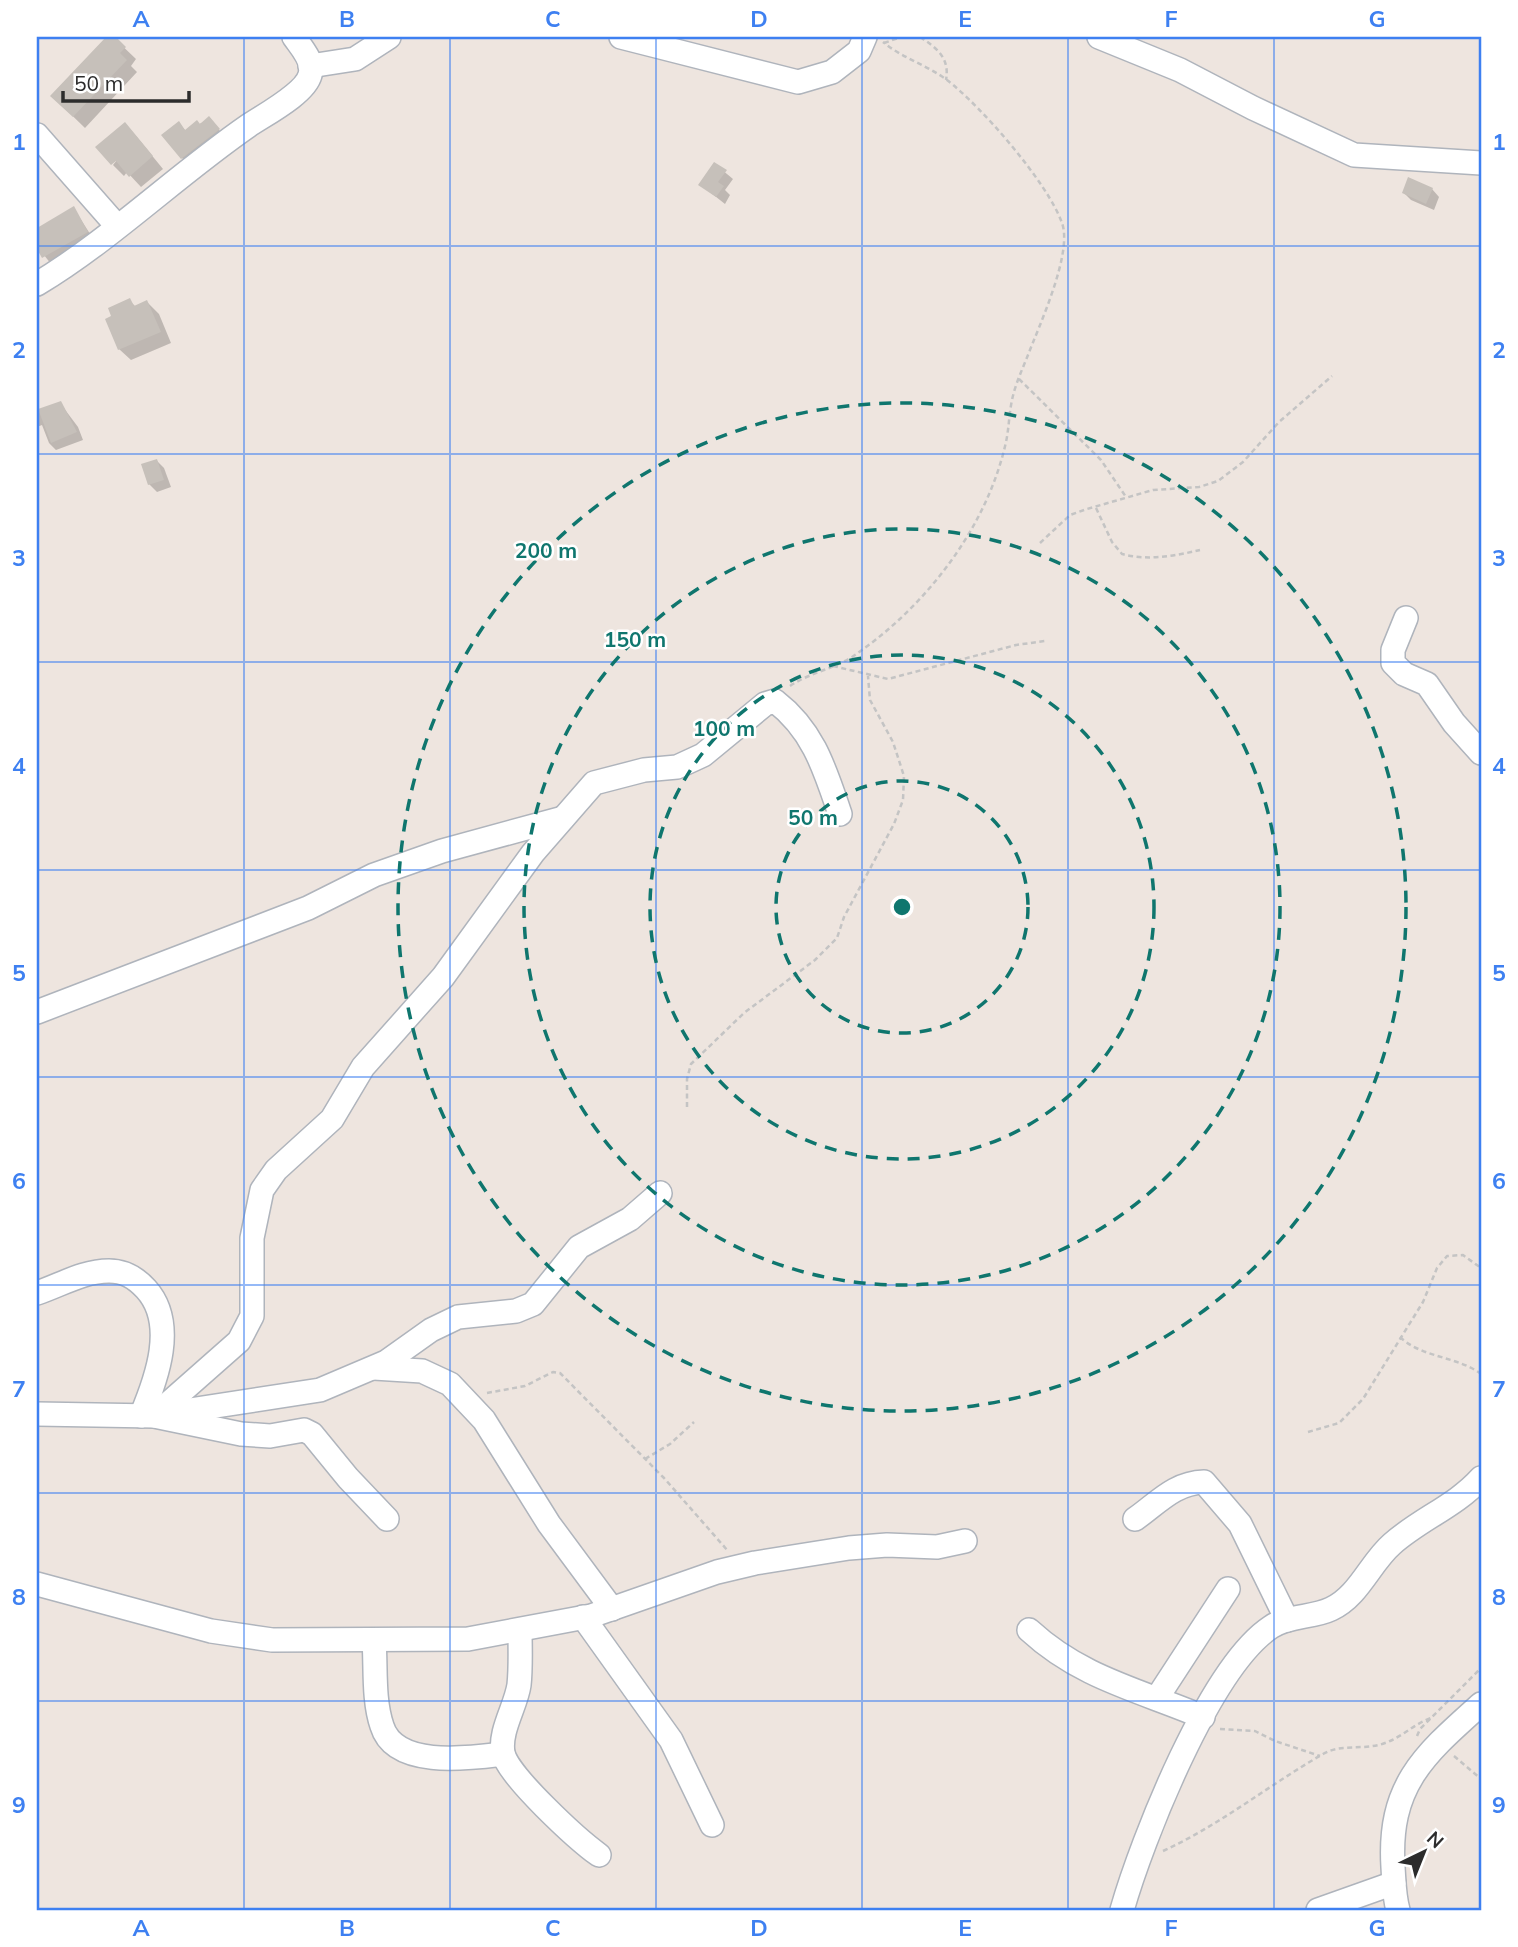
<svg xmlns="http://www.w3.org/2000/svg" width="1518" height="1947" font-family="Mulish,sans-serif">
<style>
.shadow{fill:#0003}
.building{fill:#c6c0ba}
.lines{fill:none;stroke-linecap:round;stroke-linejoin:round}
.minor-casing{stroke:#afb4bc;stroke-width:26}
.path{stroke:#c4c4c4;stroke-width:2.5;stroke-dasharray:5 3.5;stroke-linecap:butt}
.minor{stroke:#fff;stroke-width:23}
.grid{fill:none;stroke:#3e80f1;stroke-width:2;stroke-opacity:0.55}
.ring{fill:none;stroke:#0f766e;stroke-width:3.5;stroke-dasharray:12 9}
.centre{fill:#0f766e;stroke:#fff;stroke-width:3.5}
.ring-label{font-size:21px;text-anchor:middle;font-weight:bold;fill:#0f766e;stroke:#fff;stroke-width:5;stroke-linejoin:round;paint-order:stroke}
.neatline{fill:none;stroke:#3e80f1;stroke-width:2.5}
.grid-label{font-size:23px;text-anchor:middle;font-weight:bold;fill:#3e80f1}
</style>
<rect width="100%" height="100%" fill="#eee5df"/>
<g class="shadow">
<polygon points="108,37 113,37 136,59 131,66 137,72 85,128 52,96"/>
<polygon points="209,119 230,142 193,169 182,158 178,123 186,131"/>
<polygon points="136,136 163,169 141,187 127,172 124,176 113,165"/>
<polygon points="715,164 733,179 725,190 730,195 725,204 701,185"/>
<polygon points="1432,189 1439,197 1434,210 1411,200 1404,193"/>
<polygon points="74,209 94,240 51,264 37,246 37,231"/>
<polygon points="130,301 136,307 147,302 159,314 171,343 131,360 119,349 114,317"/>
<polygon points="60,403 78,427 83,440 56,450 49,443 42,425 37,427 37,409 38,411"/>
<polygon points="157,461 164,468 171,487 157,492 149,484"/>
</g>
<g class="building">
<polygon points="106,37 116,37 126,47 120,53 127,60 73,117 50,96"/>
<polygon points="209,116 220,129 181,159 161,135 179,121 185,130 197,120 200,124"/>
<polygon points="125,122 153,156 129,177 116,161 111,165 95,147"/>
<polygon points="714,162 727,170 718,182 724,186 716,197 698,185"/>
<polygon points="1408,177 1433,188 1426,204 1402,193"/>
<polygon points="74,206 88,232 42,258 37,249 37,228"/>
<polygon points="130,298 134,306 147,300 161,332 118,350 105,319 111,316 108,308"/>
<polygon points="61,401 77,432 51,443 38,409"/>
<polygon points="157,459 164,480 148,485 141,464"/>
</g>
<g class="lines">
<g class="minor-casing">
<g id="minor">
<polyline points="621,37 798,82 832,72 859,51 865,37"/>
<polyline points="1099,37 1180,70 1253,108 1354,155 1481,163"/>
<polyline points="310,66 355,59 389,37"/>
<polyline points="37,135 117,226"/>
<path d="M37 284C109 241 177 175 248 126 264 115 305 94 310 75 315 62 301 47 294 37"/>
<polyline points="1406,618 1393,650 1393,663 1404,674 1427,684 1454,723 1481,753"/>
<polyline points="37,1012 308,908 374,875 442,851 563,818"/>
<path d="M37 1293C61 1285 83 1271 109 1271 124 1271 135 1277 146 1289 177 1323 157 1378 141 1416"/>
<polyline points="374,1368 422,1371 450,1384 484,1420 549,1524 612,1609"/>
<polyline points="37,1414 154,1416 241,1434 270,1436 304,1430 312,1434 348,1478 387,1519"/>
<polyline points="157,1415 320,1390 386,1362 431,1330 458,1317 516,1311 533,1304 579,1247 630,1219 660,1193"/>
<path d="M154 1416 239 1341 252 1316V1238L262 1190 276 1170 332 1119 363 1067 443 977 533 853 594 783 644 770 677 767 703 755 765 704 775 701C814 731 825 770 840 814"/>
<path d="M1135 1519C1158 1503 1174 1483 1204 1482L1240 1524 1287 1620"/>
<polyline points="37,1584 211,1631 272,1640 468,1639 591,1616 717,1572 755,1563 849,1548 887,1545 937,1547 965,1541"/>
<polyline points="583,1617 671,1740 712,1825"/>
<path d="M1029 1630C1081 1678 1139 1690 1203 1717"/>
<path d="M520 1631C520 1648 521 1667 519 1685 516 1706 499 1731 503 1753 508 1776 578 1840 599 1855"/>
<path d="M374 1640C376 1667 373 1700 382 1726 395 1769 470 1758 503 1754"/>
<polyline points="1157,1698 1228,1589"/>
<path d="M1122 1910C1142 1840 1210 1667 1271 1627 1289 1615 1312 1618 1331 1609 1359 1596 1370 1563 1392 1544 1420 1519 1456 1506 1481 1478"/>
<polyline points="1318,1910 1394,1883"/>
<path d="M1398 1910C1394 1896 1394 1882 1393 1867 1388 1785 1424 1755 1481 1704"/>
</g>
</g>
<g class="path">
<path d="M920 37C937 48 950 58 946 80"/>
<polyline points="884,43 901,37"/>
<polyline points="1019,379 1101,460 1126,497"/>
<path d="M1096 508 1112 542 1122 554C1148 561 1175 556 1200 550"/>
<polyline points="1040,543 1070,515 1087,509 1153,490 1199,487 1218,481 1243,462 1279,422 1332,376"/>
<polyline points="833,666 888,679 1016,645 1045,641"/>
<path d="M790 686C809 673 833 669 852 657 925 608 987 528 1006 442 1009 428 1009 414 1012 400 1015 385 1022 370 1028 355 1039 326 1073 253 1062 223 1048 183 981 106 947 80 927 65 902 58 883 42"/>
<polyline points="687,1107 687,1079 691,1064 744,1013 815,960 837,938 844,917 894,824 903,800 904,776 893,742 870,700 868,676"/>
<path d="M1400 1337C1422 1358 1457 1356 1481 1374"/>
<polyline points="487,1393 525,1386 553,1372 560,1373 664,1478 728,1551"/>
<polyline points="1308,1432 1339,1423 1363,1399 1423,1302 1437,1268 1447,1256 1463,1255 1481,1268"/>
<polyline points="645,1459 670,1444 694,1422"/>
<polyline points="1220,1729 1255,1731 1275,1741 1320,1756"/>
<polyline points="1417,1736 1420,1729 1481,1668"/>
<polyline points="1454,1756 1481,1779"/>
<path d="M1163 1851C1220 1825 1269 1785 1323 1754 1342 1743 1364 1751 1385 1743 1402 1737 1414 1724 1431 1718"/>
</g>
<use href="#minor" class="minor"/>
</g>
<path class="grid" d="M244 37V1910M450 37V1910M656 37V1910M862 37V1910M1068 37V1910M1274 37V1910M37 246H1481M37 454H1481M37 662H1481M37 870H1481M37 1077H1481M37 1285H1481M37 1493H1481M37 1701H1481"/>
<g class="ring">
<circle cx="902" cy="907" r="126"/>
<circle cx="902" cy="907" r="252"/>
<circle cx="902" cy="907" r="378"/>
<circle cx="902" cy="907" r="504"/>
</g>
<circle cx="902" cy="907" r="10" class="centre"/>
<g class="ring-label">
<text x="546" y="558">200 m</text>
<text x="635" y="647">150 m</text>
<text x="724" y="736">100 m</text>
<text x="813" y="825">50 m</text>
</g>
<rect width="1518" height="1947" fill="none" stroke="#ffffff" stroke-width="77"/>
<g transform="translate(1424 1852) rotate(43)" stroke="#ffffff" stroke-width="5" paint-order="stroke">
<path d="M0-5L12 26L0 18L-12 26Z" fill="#2c2c2c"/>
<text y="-10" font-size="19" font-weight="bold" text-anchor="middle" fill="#2c2c2c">N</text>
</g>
<path d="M63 91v10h126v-10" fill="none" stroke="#2c2c2c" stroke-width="3.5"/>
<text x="74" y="91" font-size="21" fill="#2c2c2c" stroke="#ffffff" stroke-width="5" paint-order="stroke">50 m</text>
<rect x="38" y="38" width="1442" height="1871" class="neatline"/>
<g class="grid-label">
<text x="141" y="27">A</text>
<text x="347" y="27">B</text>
<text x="553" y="27">C</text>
<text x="759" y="27">D</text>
<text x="965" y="27">E</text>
<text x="1171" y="27">F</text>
<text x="1377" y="27">G</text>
<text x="19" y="150">1</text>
<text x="1499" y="150">1</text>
<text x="19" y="358">2</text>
<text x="1499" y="358">2</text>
<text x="19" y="566">3</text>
<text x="1499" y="566">3</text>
<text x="19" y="774">4</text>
<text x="1499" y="774">4</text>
<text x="19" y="981">5</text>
<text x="1499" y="981">5</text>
<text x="19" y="1189">6</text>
<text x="1499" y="1189">6</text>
<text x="19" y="1397">7</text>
<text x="1499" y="1397">7</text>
<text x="19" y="1605">8</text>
<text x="1499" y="1605">8</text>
<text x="19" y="1813">9</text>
<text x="1499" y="1813">9</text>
<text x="141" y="1936">A</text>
<text x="347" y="1936">B</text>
<text x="553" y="1936">C</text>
<text x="759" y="1936">D</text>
<text x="965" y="1936">E</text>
<text x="1171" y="1936">F</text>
<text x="1377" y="1936">G</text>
</g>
</svg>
